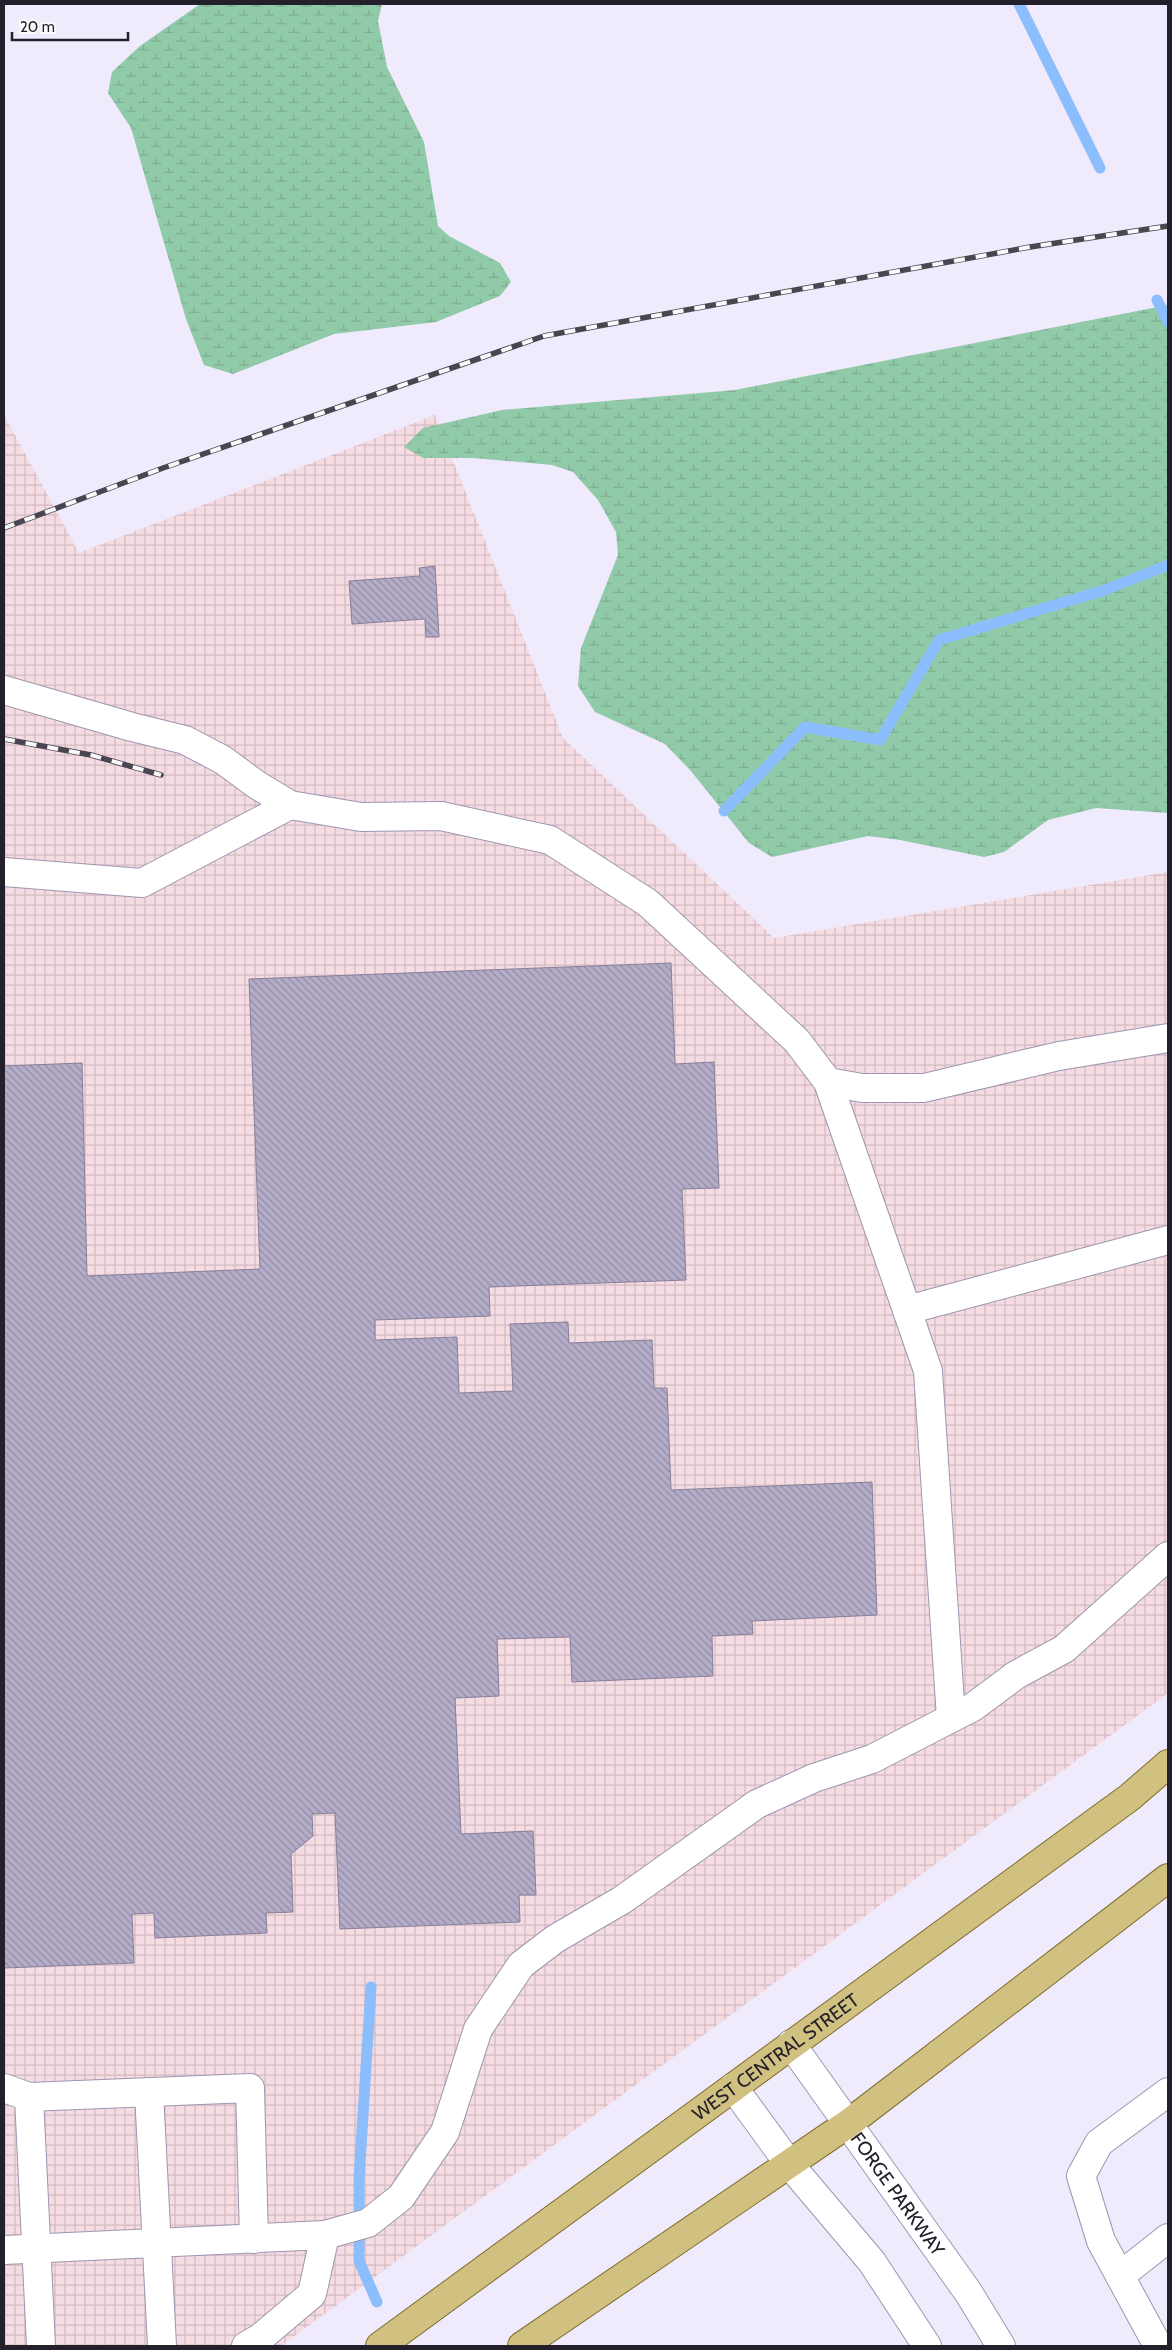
<svg xmlns="http://www.w3.org/2000/svg" width="1172" height="2350" font-family="Cabin,sans-serif">
<style>
.industrial{fill:url(#industrial-grid)}
.wetland{fill:url(#wetland-marsh)}
.lines{fill:none;stroke-linecap:round;stroke-linejoin:round}
.stream{stroke:#8cbdfd;stroke-width:11}
.building{fill:url(#building-back-hatch);stroke:#877f99}
.minor-casing{stroke:#9e96b1;stroke-width:30}
.major-casing{stroke:#816d2c;stroke-width:30}
.minor{stroke:#fff;stroke-width:28}
.major{stroke:#d1c181;stroke-width:28}
.rail-casing{stroke:#494551;stroke-width:5.5}
.rail{stroke:#fafafa;stroke-width:4;stroke-dasharray:11;stroke-linecap:butt}
.labels{text-anchor:middle;stroke-width:4.5;stroke-linejoin:round;paint-order:stroke}
.street-label{font-size:19px;fill:#24202b;stroke:#fafafa}
</style>
<defs>
<pattern id="industrial-grid" width="8" height="8" patternUnits="userSpaceOnUse" patternTransform="scale(1.25)"><rect width="8" height="8" fill="#f5dbe2"/><path d="M0 4h8M4 0v8" fill="none" stroke="#d2bcc2"/></pattern>
<pattern id="wetland-marsh" width="20" height="14" patternUnits="userSpaceOnUse" patternTransform="scale(1.25)"><rect width="20" height="14" fill="#91caa9"/><path d="M1 5h8M5 5V1M11 12h8M15 12V8" fill="none" stroke="#7dad92"/></pattern>
<pattern id="building-back-hatch" width="6" height="6" patternUnits="userSpaceOnUse" patternTransform="scale(1.25)"><rect width="6" height="6" fill="#b4acc8"/><path d="M-1 5l2 2M0 0l6 6M5-1l2 2" fill="none" stroke="#928ca3"/></pattern>
</defs>
<rect width="100%" height="100%" fill="#efeafc"/>
<polygon class="industrial" points="4,415 79,553 435,415 563,738 774,938 1168,872 1168,1693 281,2346 4,2346"/>
<g class="wetland">
<polygon points="200,4 382,4 378,21 387,67 424,142 438,226 449,236 500,263 511,282 500,296 436,322 334,334 233,374 204,365 186,319 131,128 108,93 112,72 140,46"/>
<polygon points="1168,305 1168,813 1096,808 1048,820 1004,852 984,857 900,840 868,836 772,857 749,843 690,770 665,744 595,712 578,686 581,648 618,555 616,532 598,500 573,472 552,465 473,458 423,458 404,447 423,428 502,410 735,390"/>
</g>
<g class="lines">
<g class="stream">
<polyline points="1019,4 1100,168"/>
<polyline points="1157,300 1168,322"/>
<polyline points="724,811 805,727 880,740 939,640 1105,590 1168,565"/>
<polyline points="371,1987 359,2179 359,2261 377,2302"/>
</g>
</g>
<g class="building">
<polygon points="435,566 439,637 426,637 425,619 352,624 349,581 420,576 419,568"/>
<polygon points="671,963 675,1064 714,1062 719,1188 682,1189 686,1280 489,1287 490,1316 375,1320 375,1340 457,1337 459,1393 513,1391 510,1324 568,1322 569,1343 652,1340 654,1388 667,1388 671,1490 872,1482 877,1615 752,1621 753,1634 712,1636 713,1676 572,1682 570,1637 497,1639 499,1696 455,1698 461,1834 533,1831 536,1895 519,1895 520,1922 340,1929 335,1813 312,1814 313,1836 291,1854 293,1912 266,1913 267,1933 155,1938 154,1913 132,1914 134,1963 4,1968 4,1066 82,1063 87,1276 260,1269 249,979"/>
</g>
<g class="lines">
<g class="minor-casing">
<g id="minor">
<polyline points="4,690 132,727 185,740 223,760 257,785 290,805 361,817 441,816 550,840 648,903 797,1041 828,1082 862,1088 924,1088 1059,1056 1168,1038"/>
<polyline points="4,872 142,883 290,805"/>
<polyline points="828,1082 928,1371 951,1718"/>
<polyline points="907,1310 1168,1240"/>
<path id="s1" d="M791 2044 968 2292 1001 2346"/>
<polyline points="733,2087 790,2165 872,2262 927,2346"/>
<polyline points="4,2088 29,2097 250,2088 254,2239"/>
<polyline points="149,2092 162,2346"/>
<polyline points="29,2097 41,2346"/>
<polyline points="4,2250 325,2235 368,2223 401,2197 445,2132 478,2029 521,1965 555,1939 622,1900 757,1804 814,1778 872,1759 973,1707 1016,1675 1064,1649 1168,1556"/>
<polyline points="1120,2276 1168,2238"/>
<polyline points="246,2346 260,2338 312,2294 325,2235"/>
<polyline points="1158,2346 1101,2241 1081,2176 1099,2143 1168,2092"/>
</g>
</g>
<g class="major-casing">
<g id="major">
<path id="s2" d="M380 2346 1130 1797 1168 1764"/>
<polyline points="522,2346 849,2123 1168,1878"/>
</g>
</g>
<use href="#minor" class="minor"/>
<use href="#major" class="major"/>
<g class="rail-casing">
<g id="rail">
<polyline points="4,528 163,468 544,336 1030,247 1168,226"/>
<polyline points="4,739 91,755 161,775"/>
</g>
</g>
<use href="#rail" class="rail"/>
</g>
<g class="labels">
<g class="street-label">
<text dy="7" stroke="none"><textPath href="#s2" startOffset="490">WEST CENTRAL STREET</textPath></text>
<text dy="7" stroke="none"><textPath href="#s1" startOffset="184">FORGE PARKWAY</textPath></text>
</g>
</g>
<rect width="1172" height="2350" fill="none" stroke="#24202b" stroke-width="10"/>
<path d="M12 32v8h116v-8" fill="none" stroke="#24202b" stroke-width="2.5"/>
<text x="20" y="32" font-size="15" fill="#24202b" stroke="#fafafa" stroke-width="4" paint-order="stroke">20 m</text>
</svg>
